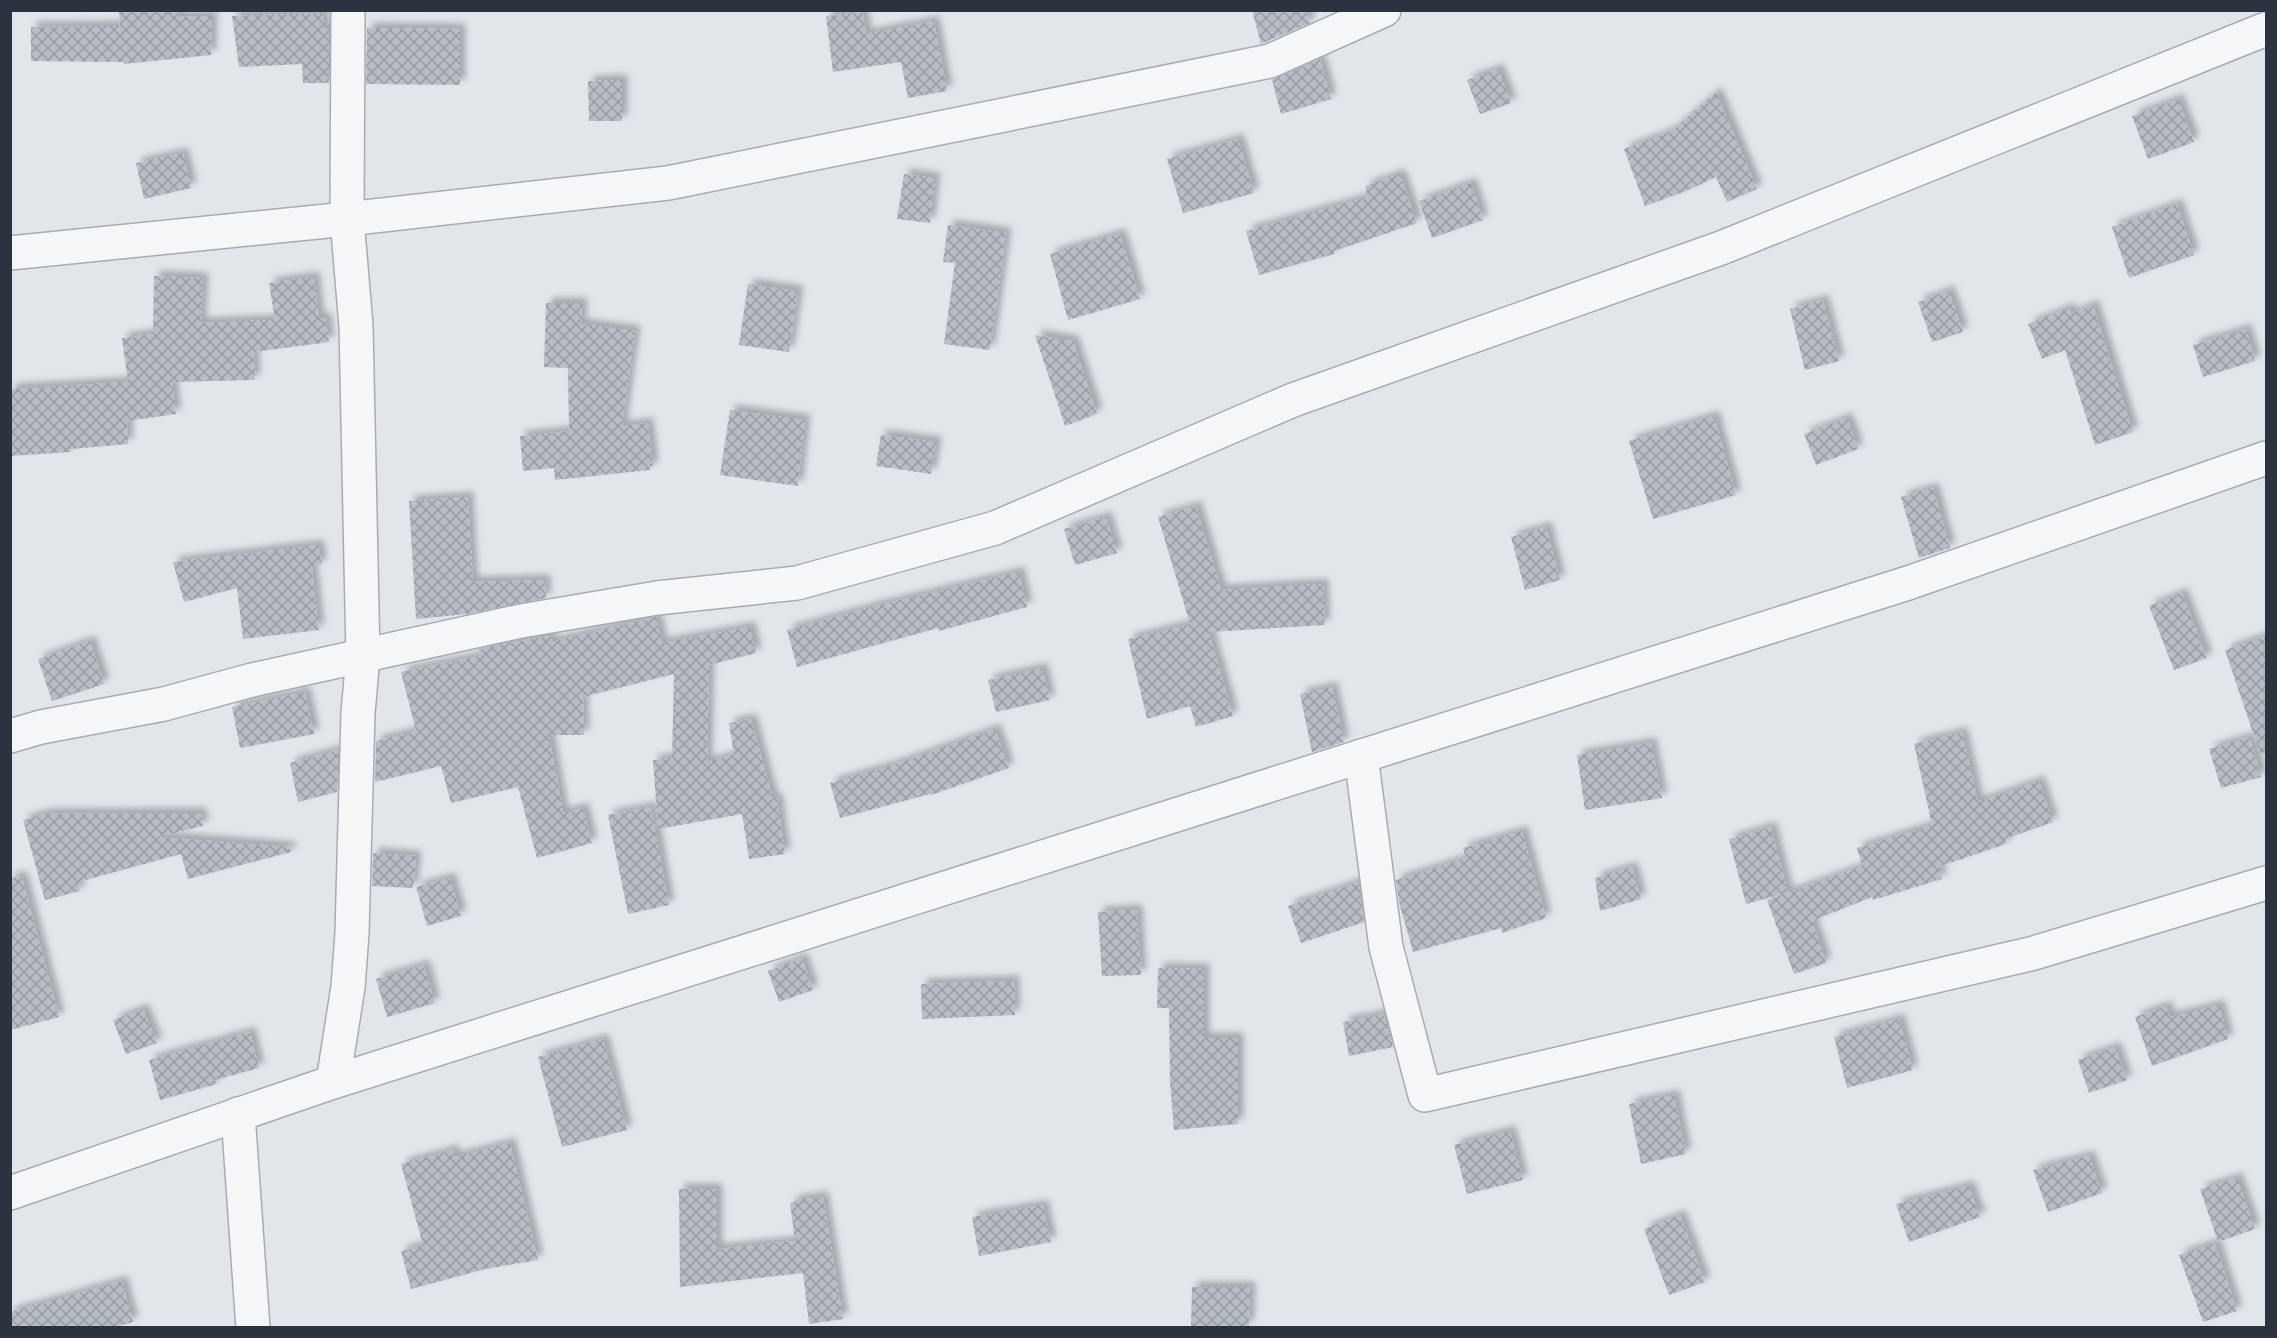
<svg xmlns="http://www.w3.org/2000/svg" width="2277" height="1338" font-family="Figtree,sans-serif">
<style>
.building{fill:url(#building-cross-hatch);filter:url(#shadow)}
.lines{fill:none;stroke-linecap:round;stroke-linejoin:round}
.minor-casing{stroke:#a7acb4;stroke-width:36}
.minor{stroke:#f4f6f8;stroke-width:33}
</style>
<defs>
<pattern id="building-cross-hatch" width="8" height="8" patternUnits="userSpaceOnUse" patternTransform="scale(1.5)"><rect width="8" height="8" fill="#b9bec6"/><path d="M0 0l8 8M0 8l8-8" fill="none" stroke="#979ba2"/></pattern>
<filter id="shadow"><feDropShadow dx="5.5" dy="-5.5" stdDeviation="3" flood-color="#0004"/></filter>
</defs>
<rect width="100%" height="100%" fill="#e2e5ea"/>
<g class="building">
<polygon points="119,10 178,10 179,17 212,16 211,55 124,64 124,62 31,61 31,27 120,26"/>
<polygon points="1252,10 1306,10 1310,23 1261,44"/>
<polygon points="863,12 866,34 934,21 947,91 908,98 901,62 833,72 826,16"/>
<polygon points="324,13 324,28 329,28 329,83 303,83 302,64 239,67 232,16"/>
<polygon points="367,28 460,29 460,85 366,84"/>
<polygon points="1320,59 1331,99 1281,114 1272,80"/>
<polygon points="1498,69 1511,103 1480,114 1467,80"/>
<polygon points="622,80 622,121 589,121 588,81"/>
<polygon points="1716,92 1757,189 1727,202 1716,177 1686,191 1645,206 1624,149 1670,132"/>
<polygon points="2178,99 2194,142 2148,159 2132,116"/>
<polygon points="1238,139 1254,193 1183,213 1167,159"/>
<polygon points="183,153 191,188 144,199 136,163"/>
<polygon points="904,174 935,178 930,223 897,219"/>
<polygon points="1400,174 1417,223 1334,251 1334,254 1259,275 1246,231 1368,197 1365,186"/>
<polygon points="1471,183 1483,220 1432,238 1419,201"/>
<polygon points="2177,204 2194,255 2129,278 2112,227"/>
<polygon points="948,225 1006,233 990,350 944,344 955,263 943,262"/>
<polygon points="1120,234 1140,299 1068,320 1050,254"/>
<polygon points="154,276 203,278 201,323 275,320 269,283 314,277 319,318 326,318 329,342 254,352 255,380 172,382 176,414 127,421 128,444 71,449 71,452 10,456 10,389 128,382 122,338 153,334"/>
<polygon points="748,284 798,291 789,352 739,345"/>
<polygon points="1949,291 1963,332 1932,342 1918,302"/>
<polygon points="1823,300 1839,361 1805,370 1790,309"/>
<polygon points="546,303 582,303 581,324 635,331 622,426 648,423 653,467 649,466 650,470 555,480 554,468 523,471 520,436 569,431 568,368 544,367"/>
<polygon points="2093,305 2133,432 2095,445 2065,350 2042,359 2028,324 2069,308 2071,314"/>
<polygon points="2246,329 2255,361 2203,377 2193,345"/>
<polygon points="1035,335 1073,341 1097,414 1065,426"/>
<polygon points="730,410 805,420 798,486 720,475"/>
<polygon points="1714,416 1736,495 1653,519 1629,441"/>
<polygon points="1847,418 1858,449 1816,465 1804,434"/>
<polygon points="881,435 936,442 931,474 876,466"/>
<polygon points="1933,488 1950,548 1919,558 1901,497"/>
<polygon points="468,497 473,582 545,580 546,598 467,614 416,619 409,501"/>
<polygon points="1196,506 1221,590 1323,584 1325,625 1209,632 1233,716 1196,727 1190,706 1147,719 1128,639 1190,624 1158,517"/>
<polygon points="1106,517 1117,553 1075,565 1064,529"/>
<polygon points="1546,527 1560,580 1525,590 1511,537"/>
<polygon points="318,545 322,564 312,567 319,630 243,639 237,588 184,602 173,562"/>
<polygon points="1019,572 1027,607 939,631 938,628 797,667 787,630 879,605"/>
<polygon points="2182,593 2207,658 2174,670 2149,606"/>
<polygon points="656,617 662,643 750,627 756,653 709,665 707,762 734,755 729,723 751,719 773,799 777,798 785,854 749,859 742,814 658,829 653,760 672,758 674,674 583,697 584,735 549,735 563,813 583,808 592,843 537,858 518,787 451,803 441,766 375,782 376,741 416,731 401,672 480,656 479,649 498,645 550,636 552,642"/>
<polygon points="2266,636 2266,753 2260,754 2225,650"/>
<polygon points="90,641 104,684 52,701 38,659"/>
<polygon points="1042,668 1050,700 996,712 988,680"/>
<polygon points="1332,687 1344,742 1312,752 1300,694"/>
<polygon points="305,692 314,734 240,748 232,707"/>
<polygon points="995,729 1009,768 931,795 930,794 840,818 830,783 893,765"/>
<polygon points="1962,732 1978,802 2039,781 2053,822 2005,839 2006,844 1938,867 1942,879 1873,900 1872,897 1812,921 1826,963 1794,974 1767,900 1787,893 1746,904 1729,839 1771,827 1788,893 1862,866 1857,848 1932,825 1914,744"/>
<polygon points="2250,737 2261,777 2221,788 2209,749"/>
<polygon points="1651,743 1662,798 1585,810 1577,755"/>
<polygon points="338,750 337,792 298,802 290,763"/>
<polygon points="651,807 669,905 628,914 608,815"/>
<polygon points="201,813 203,826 158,837 290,847 291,852 188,879 181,854 78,882 80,891 45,900 23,820 45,814"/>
<polygon points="1522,831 1546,918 1502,933 1501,928 1413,952 1399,902 1396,880 1466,858 1463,848"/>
<polygon points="373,853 416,856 413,888 372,886"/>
<polygon points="1632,867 1641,899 1600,911 1595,878"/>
<polygon points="22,877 59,1017 10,1030 10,878"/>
<polygon points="450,878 461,916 427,926 416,887"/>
<polygon points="1359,882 1364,922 1301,943 1288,906"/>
<polygon points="1137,910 1141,975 1102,976 1098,912"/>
<polygon points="802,958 813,990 779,1002 768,971"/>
<polygon points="424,965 435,1003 387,1017 376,979"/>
<polygon points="1158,968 1204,969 1204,1038 1238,1038 1238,1124 1174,1130 1170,1082 1169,1008 1157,1008"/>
<polygon points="1014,981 1015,1015 922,1019 921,984"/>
<polygon points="2219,1005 2228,1039 2152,1066 2135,1017 2166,1006 2170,1017"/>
<polygon points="143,1009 157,1043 126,1054 113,1020"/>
<polygon points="1384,1014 1393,1047 1349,1056 1343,1022"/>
<polygon points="1899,1019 1913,1070 1847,1088 1834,1037"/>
<polygon points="250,1032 259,1068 215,1080 217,1084 160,1100 149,1060"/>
<polygon points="603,1039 627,1130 562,1147 538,1057"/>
<polygon points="2115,1047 2127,1080 2089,1093 2078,1060"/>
<polygon points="1674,1095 1686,1154 1641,1164 1629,1104"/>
<polygon points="1510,1131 1523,1180 1467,1194 1454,1145"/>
<polygon points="510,1143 538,1260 485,1269 411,1289 401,1251 423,1245 401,1164 453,1150 455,1157"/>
<polygon points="2089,1156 2102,1193 2048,1212 2033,1170"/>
<polygon points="2237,1178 2255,1229 2218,1242 2200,1189"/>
<polygon points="1969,1186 1980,1217 1909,1242 1896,1204"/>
<polygon points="679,1189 717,1189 717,1249 795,1241 790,1203 795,1202 795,1200 823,1197 843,1319 809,1324 803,1273 680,1287"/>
<polygon points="1043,1205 1051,1242 979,1256 972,1217"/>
<polygon points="1680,1215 1705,1282 1669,1295 1644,1229"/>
<polygon points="2215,1243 2237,1311 2203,1322 2179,1255"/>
<polygon points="122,1281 133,1322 112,1328 10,1328 10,1312"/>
<polygon points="1192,1287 1250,1287 1249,1326 1191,1326"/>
</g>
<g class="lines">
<g class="minor-casing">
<g id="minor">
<polyline points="10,253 347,219 668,183 1270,61 1384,10"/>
<polyline points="10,736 41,727 164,704 252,680 521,621 657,598 797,583 995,528 1293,400 1721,248 2266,29"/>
<polyline points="1361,756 1386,947 1425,1095 2034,953 2266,883"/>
<polyline points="333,1082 348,987 352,933 358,713 363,656 356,326 347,219 348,10"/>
<polyline points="238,1114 253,1328"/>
<polyline points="10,1193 333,1082 1908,583 2266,458"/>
</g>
</g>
<use href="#minor" class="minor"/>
</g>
<rect width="2277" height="1338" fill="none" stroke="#2b3341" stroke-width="24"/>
</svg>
